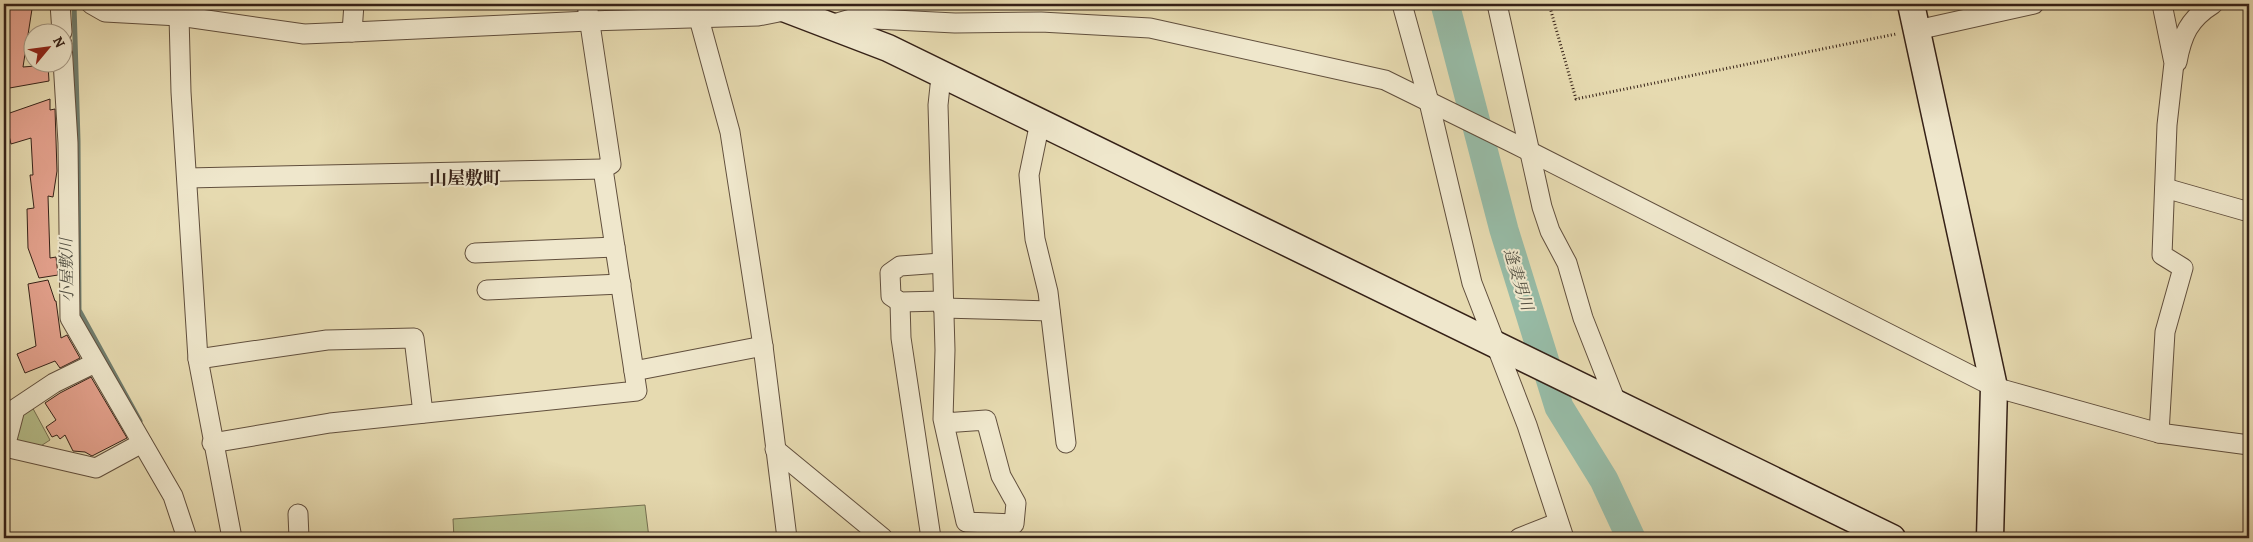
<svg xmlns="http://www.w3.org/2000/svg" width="2253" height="542" font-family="Alegreya,'Noto Serif JP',serif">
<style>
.green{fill:#b6bf8b;stroke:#767051}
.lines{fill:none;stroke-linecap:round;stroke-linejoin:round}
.stream{stroke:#707d6d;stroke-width:5}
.river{stroke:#97bba6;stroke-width:29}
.building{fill:#e5a28e;stroke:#352117}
.street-casing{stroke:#614f3d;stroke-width:21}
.secondary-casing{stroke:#352117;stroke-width:29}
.path{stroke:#352117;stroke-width:3;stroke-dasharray:1 2.5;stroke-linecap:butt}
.street{stroke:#efe7cc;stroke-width:19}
.secondary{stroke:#efe7cc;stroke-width:26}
.labels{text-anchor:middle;stroke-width:4;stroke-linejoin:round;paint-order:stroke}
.water-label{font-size:16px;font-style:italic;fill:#524f42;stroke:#efe7cc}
.quarter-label{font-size:18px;font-weight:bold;fill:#352117;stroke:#efe7cc}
</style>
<rect width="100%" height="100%" fill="#e6dab0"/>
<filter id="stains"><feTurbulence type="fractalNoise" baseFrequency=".004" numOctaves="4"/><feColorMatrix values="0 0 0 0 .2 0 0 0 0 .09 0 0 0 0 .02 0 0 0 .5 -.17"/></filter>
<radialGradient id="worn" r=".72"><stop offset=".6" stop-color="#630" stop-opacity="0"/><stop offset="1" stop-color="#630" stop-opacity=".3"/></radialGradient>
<g class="green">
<polygon points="30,403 50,440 33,451 10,444 20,409"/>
<polygon points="645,505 649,538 454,538 453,519"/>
</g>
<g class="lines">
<polyline class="stream" points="74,4 78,141 79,310 140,421"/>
<polyline class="river" points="1445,4 1504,230 1559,407 1604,480 1631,538"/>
</g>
<g class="building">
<polygon points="4,7 32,9 23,67 48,65 49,81 4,89"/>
<polygon points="50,99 50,110 55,109 57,171 53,197 48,196 50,258 56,257 58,275 39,278 28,248 27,209 34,208 30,175 33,175 31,138 11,144 4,115"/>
<polygon points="48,280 55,301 56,301 61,338 67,335 80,358 60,368 55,361 25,373 17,354 36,346 28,284"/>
<polygon points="91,377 127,438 92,456 85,452 73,451 65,435 60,439 57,435 52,437 46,427 56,420 45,403 60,393"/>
</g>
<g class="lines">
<g class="street-casing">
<g id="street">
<polyline points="60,4 62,32"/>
<polyline points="91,4 105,12 179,16 304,34 352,32"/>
<polyline points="354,4 352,32 589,21 758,16 789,10"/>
<polyline points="695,4 730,132 763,346 787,538"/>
<polyline points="1402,4 1429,102 1472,283 1527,425 1564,538"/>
<polyline points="1497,4 1542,207 1550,231 1567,263 1583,318 1616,402"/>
<polyline points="179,16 181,92 198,359 232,538"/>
<polyline points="830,25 854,18 955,23 1041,22 1150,28 1385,80 1515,144 1994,387 2159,433 2249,445"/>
<polyline points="1917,30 2034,4"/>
<polyline points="62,44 68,143 70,318 173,496 187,538"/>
<path d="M2177 62C2182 35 2189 19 2213 4"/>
<polyline points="1040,122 1029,175 1035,239 1048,292 1066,443"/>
<polyline points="187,178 603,169"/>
<polyline points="2165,188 2249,212"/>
<polyline points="475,253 615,247"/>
<polyline points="941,263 900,266 890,273 891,296 900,302 943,301"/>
<polyline points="487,290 621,284"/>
<polyline points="900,302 901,338 931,538"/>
<polyline points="943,308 1050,311"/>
<polyline points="198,359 327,340 414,338 423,413"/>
<polyline points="95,363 54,383 15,409 5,447 96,468 142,443"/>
<polyline points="634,371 763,346"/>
<polyline points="944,423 986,420 1001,476 1016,503 1014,524 966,522 943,419 945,350 938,105 940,86 946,76"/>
<polyline points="2159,433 2165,332 2183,268 2162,255 2167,125 2174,63 2162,4"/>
<polyline points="212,443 330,423 637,391 603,169 611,164 587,4"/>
<polyline points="775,449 883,538"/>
<polyline points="298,514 299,538"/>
<polyline points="1519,538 1557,523"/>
</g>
</g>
<g class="secondary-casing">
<g id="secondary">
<polyline points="773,4 888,48 1892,538"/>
<polyline points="1911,4 1994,387 1990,538"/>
</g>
</g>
<polyline class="path" points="1549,4 1576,99 1896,34"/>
<use href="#street" class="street"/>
<use href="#secondary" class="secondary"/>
</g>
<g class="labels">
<g class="water-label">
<text transform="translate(66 270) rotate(-91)" y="6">小屋敷川</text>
<text transform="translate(1519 279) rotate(73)" y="6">逢妻男川</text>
</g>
<g class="quarter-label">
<text x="465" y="184">山屋敷町</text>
</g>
</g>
<rect width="2253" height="542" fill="none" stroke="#e6dab0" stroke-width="20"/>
<rect x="5" y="5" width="2243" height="532" fill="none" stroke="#352117" stroke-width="2.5"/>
<rect x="10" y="10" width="2233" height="522" fill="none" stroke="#352117"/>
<g transform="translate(48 48) rotate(61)"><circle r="24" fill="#efe7cc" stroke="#a59884"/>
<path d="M0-4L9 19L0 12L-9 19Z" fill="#8f2418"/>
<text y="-8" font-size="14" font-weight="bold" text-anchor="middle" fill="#352117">N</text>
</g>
<rect width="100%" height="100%" filter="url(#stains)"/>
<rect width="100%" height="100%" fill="url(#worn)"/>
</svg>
